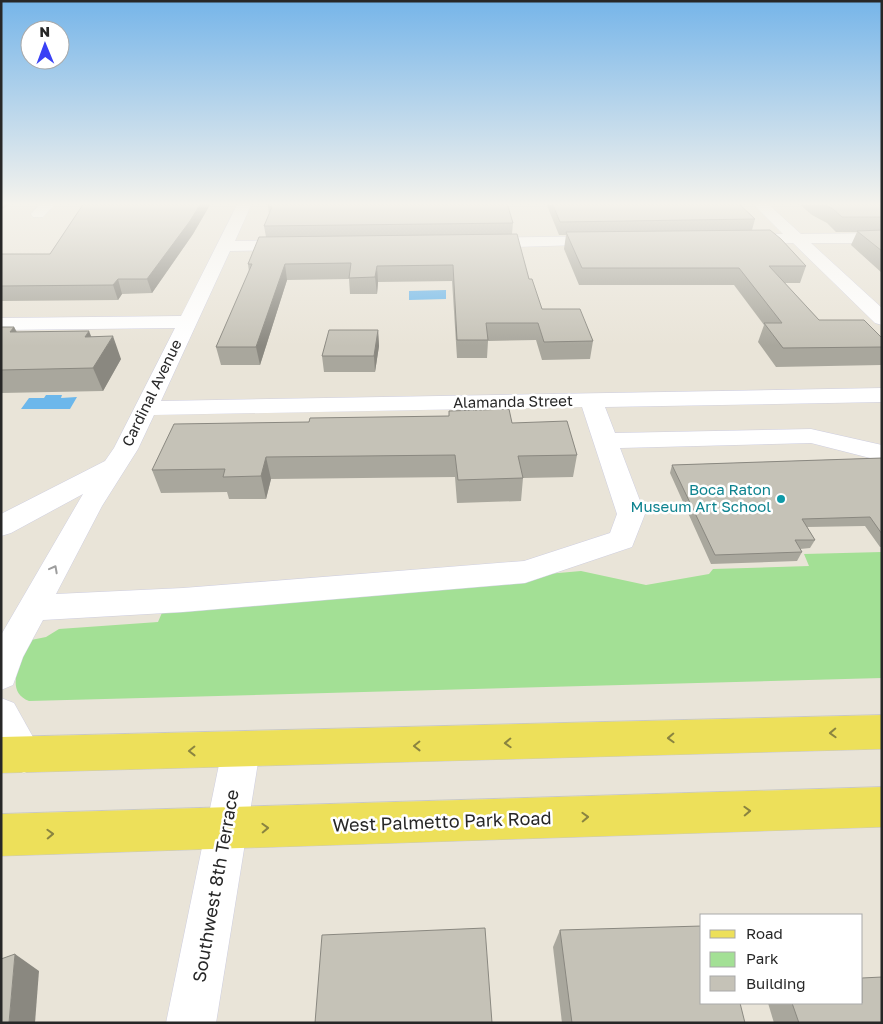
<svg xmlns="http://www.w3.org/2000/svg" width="883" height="1024" font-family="'Golos Text',sans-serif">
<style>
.green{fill:#a3e095}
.water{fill:#6cb7eb}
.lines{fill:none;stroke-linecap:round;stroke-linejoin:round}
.minor-casing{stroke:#cecee0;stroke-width:1}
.major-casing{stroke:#c7c7c7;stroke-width:1}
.minor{fill:#fff;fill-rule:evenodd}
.major{fill:#ede05a;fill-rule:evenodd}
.wall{fill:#a9a79d}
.shaded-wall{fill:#8a8880}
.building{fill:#c5c2b7;stroke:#8a8880}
.oneway{stroke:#9e9e9e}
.oneway2{stroke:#8a8440}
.culture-dot{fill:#0f9aa8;stroke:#fff;stroke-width:2}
.labels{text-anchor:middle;stroke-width:5;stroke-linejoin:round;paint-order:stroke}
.street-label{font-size:15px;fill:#272727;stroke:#fff}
.culture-label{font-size:15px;fill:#0d838f;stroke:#fff;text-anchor:end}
.near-street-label{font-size:18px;fill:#272727;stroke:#fff}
</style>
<rect width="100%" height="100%" fill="#e9e4d8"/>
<path class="green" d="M882 552V678L29 701C2 691 23 657 31 640L46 637 59 629 158 622 164 608 581 571 646 585 709 574 713 569 809 566 804 554Z"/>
<g class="water">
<polygon points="446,290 446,299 409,300 409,291"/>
<polygon points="46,395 62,395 61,398 77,397 70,409 21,409 29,398 44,398"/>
</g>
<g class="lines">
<g class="minor-casing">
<g id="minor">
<polygon points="41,203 56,203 43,217 33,217 31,214"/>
<path d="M238 203H252L235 241 293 240 301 245 293 250 230 251 161 401 882 388V402L605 407 615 433 811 429 882 445V461L811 443 620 448 645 514 632 547 525 583 183 612 43 620 23 657 13 685 1 690V635L83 494 11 533 1 536V514L105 461 114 448 175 328 1 330V318L181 316ZM582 407 617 514 610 533 524 561 183 588 56 594 102 506 138 449 154 415Z"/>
<polygon points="752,203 767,203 801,234 882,233 882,243 811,243 882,308 882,325 875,323 793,243 737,242 735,239 743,234 783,234"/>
<polygon points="603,236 609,238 611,241 609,244 483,248 475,243 483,238"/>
<polygon points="1,698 14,703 43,755 37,768 24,773 11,768 1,752"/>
<polygon points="241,732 254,738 260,750 216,1023 166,1023 222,750 228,738"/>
</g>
</g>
<g class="major-casing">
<g id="major">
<polygon points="882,715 882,749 1,773 1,737"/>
<polygon points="882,787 882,827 1,856 1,814"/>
</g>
</g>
<use href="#minor" class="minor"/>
<use href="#major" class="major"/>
</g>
<g class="wall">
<polygon points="84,203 211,203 193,234 152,293 122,294 118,300 1,301 1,254 50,254"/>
<polygon points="546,203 738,203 755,219 752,230 806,266 800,283 785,283 819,320 882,338 882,364 881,365 776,367 758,342 764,325 734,285 579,285 564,249 566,235 559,235"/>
<polygon points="798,203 882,203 882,273 851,245 857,232 836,232 827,223 812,215"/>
<polygon points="268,207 513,223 512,234 529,279 542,309 593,341 590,359 542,360 536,340 488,341 487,358 457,358 452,281 378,282 377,294 350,294 349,279 287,280 260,365 221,365 216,347 249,272 248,264 266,237 264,226 269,214"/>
<polygon points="1,327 14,327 17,332 91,337 121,359 103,391 1,393"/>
<polygon points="378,330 379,346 375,372 324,372 322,356"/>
<polygon points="449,411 512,423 577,455 573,477 523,478 521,501 457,503 455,477 271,479 266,499 229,499 227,492 161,493 152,470 309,422 449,416"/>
<polygon points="882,458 882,547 880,547 865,526 807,527 815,540 810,548 800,549 802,552 797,561 711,564 670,473 672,465"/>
<polygon points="560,930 745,1023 562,1023 553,947"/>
<polygon points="768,1003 862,1003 882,1023 774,1023"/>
</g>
<g class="shaded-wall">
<polygon points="1,203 11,203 1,210"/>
<polygon points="201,203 211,203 193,234 152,293 147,279"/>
<polygon points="285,264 287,280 260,365 256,347"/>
<polygon points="377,266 378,282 377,294 375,277"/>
<polygon points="118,279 122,294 118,300 113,285"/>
<polygon points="14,327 25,350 10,332"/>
<polygon points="378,330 379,346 375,372 374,356"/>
<polygon points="89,331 98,353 85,337"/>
<polygon points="113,336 121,359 103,391 93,368"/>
<polygon points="266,457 271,479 266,499 261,476"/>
<polygon points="15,954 39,971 35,1023 9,1023"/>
</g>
<g class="building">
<polygon points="84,203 201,203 190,221 147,279 118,279 113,285 1,286 1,254 50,254"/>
<polygon points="269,203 507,203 513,223 264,226 272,207 268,207"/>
<polygon points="552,203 738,203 755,219 560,222"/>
<polygon points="820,203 882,203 882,217 842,217 833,209"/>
<polygon points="770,230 781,239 806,266 769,266 819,320 864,320 882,338 882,347 783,348 764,323 782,323 739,268 582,268 566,232"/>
<polygon points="882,230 882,251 857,231"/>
<polygon points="517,234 529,279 532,279 542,309 580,309 593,341 544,342 538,323 486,323 488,340 457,340 453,265 377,266 375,277 349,278 351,263 285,264 256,347 216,347 252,264 248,264 259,237"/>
<polygon points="1,327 14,327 10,332 89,331 85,337 113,336 93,368 1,370"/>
<polygon points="329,330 378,330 374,356 322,356"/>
<polygon points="509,409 512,423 567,421 577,455 518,456 523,478 458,480 455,455 266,457 261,476 223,477 225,469 152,470 174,424 309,422 310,418 449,416 449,411"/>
<polygon points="882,458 882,534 870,517 802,519 815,540 795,540 802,552 715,555 672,465"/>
<polygon points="702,926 702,1003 740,1003 745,1023 572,1023 560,930"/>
<polygon points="485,928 492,1023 315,1023 322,935"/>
<polygon points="15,954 9,1023 1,1023 1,959"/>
<polygon points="882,977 882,1023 799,1023 792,1003 862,1003 862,978"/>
</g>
<defs><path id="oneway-chevron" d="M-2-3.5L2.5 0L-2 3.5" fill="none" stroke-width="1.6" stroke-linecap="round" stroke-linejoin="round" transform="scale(1.25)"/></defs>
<use class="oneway" href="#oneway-chevron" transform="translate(54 569) rotate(-62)"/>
<g class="oneway2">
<use href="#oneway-chevron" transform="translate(833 733) rotate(178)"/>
<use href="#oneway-chevron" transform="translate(671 738) rotate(178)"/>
<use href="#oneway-chevron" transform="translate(508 743) rotate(178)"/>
<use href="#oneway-chevron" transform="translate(417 746) rotate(179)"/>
<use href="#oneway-chevron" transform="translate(192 751) rotate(179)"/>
<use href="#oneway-chevron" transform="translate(747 811) rotate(-2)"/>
<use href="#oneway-chevron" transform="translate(585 817) rotate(-2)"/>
<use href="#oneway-chevron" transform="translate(265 828) rotate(-2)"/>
<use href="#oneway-chevron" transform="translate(50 834) rotate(-2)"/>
</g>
<linearGradient id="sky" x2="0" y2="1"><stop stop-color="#76b5e9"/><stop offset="0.59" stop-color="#f5f3ed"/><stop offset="1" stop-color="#f5f3ed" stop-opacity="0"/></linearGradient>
<rect width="883" height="346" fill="url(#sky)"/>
<circle class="culture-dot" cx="781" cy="499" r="5"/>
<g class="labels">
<g class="street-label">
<text transform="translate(152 393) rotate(-64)" y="5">Cardinal Avenue</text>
<text transform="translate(513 402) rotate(-1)" y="5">Alamanda Street</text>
</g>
<g class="culture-label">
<text x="771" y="495">Boca Raton<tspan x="771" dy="17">Museum Art School</tspan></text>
</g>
<g class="near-street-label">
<text transform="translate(442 822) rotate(-2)" y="6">West Palmetto Park Road</text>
<text transform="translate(216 886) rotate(-80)" y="6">Southwest 8th Terrace</text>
</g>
</g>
<rect width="883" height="1024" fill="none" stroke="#272727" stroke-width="5"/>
<rect x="700" y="914" width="162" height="90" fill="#ffffff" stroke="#a9a9a9"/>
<rect x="710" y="930" width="25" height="8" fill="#ede05a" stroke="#a9a9a9"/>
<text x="746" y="939" font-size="15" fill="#272727">Road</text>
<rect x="710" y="952" width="25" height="15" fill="#a3e095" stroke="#a9a9a9"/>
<text x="746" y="964" font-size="15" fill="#272727">Park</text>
<rect x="710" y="976" width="25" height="15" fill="#c5c2b7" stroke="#a9a9a9"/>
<text x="746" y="989" font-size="15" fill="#272727">Building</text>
<g transform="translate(45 45) rotate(359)"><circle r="24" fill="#ffffff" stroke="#a9a9a9"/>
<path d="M0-4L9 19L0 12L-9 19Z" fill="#3941f5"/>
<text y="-8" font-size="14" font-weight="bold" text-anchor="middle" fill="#272727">N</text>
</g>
</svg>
